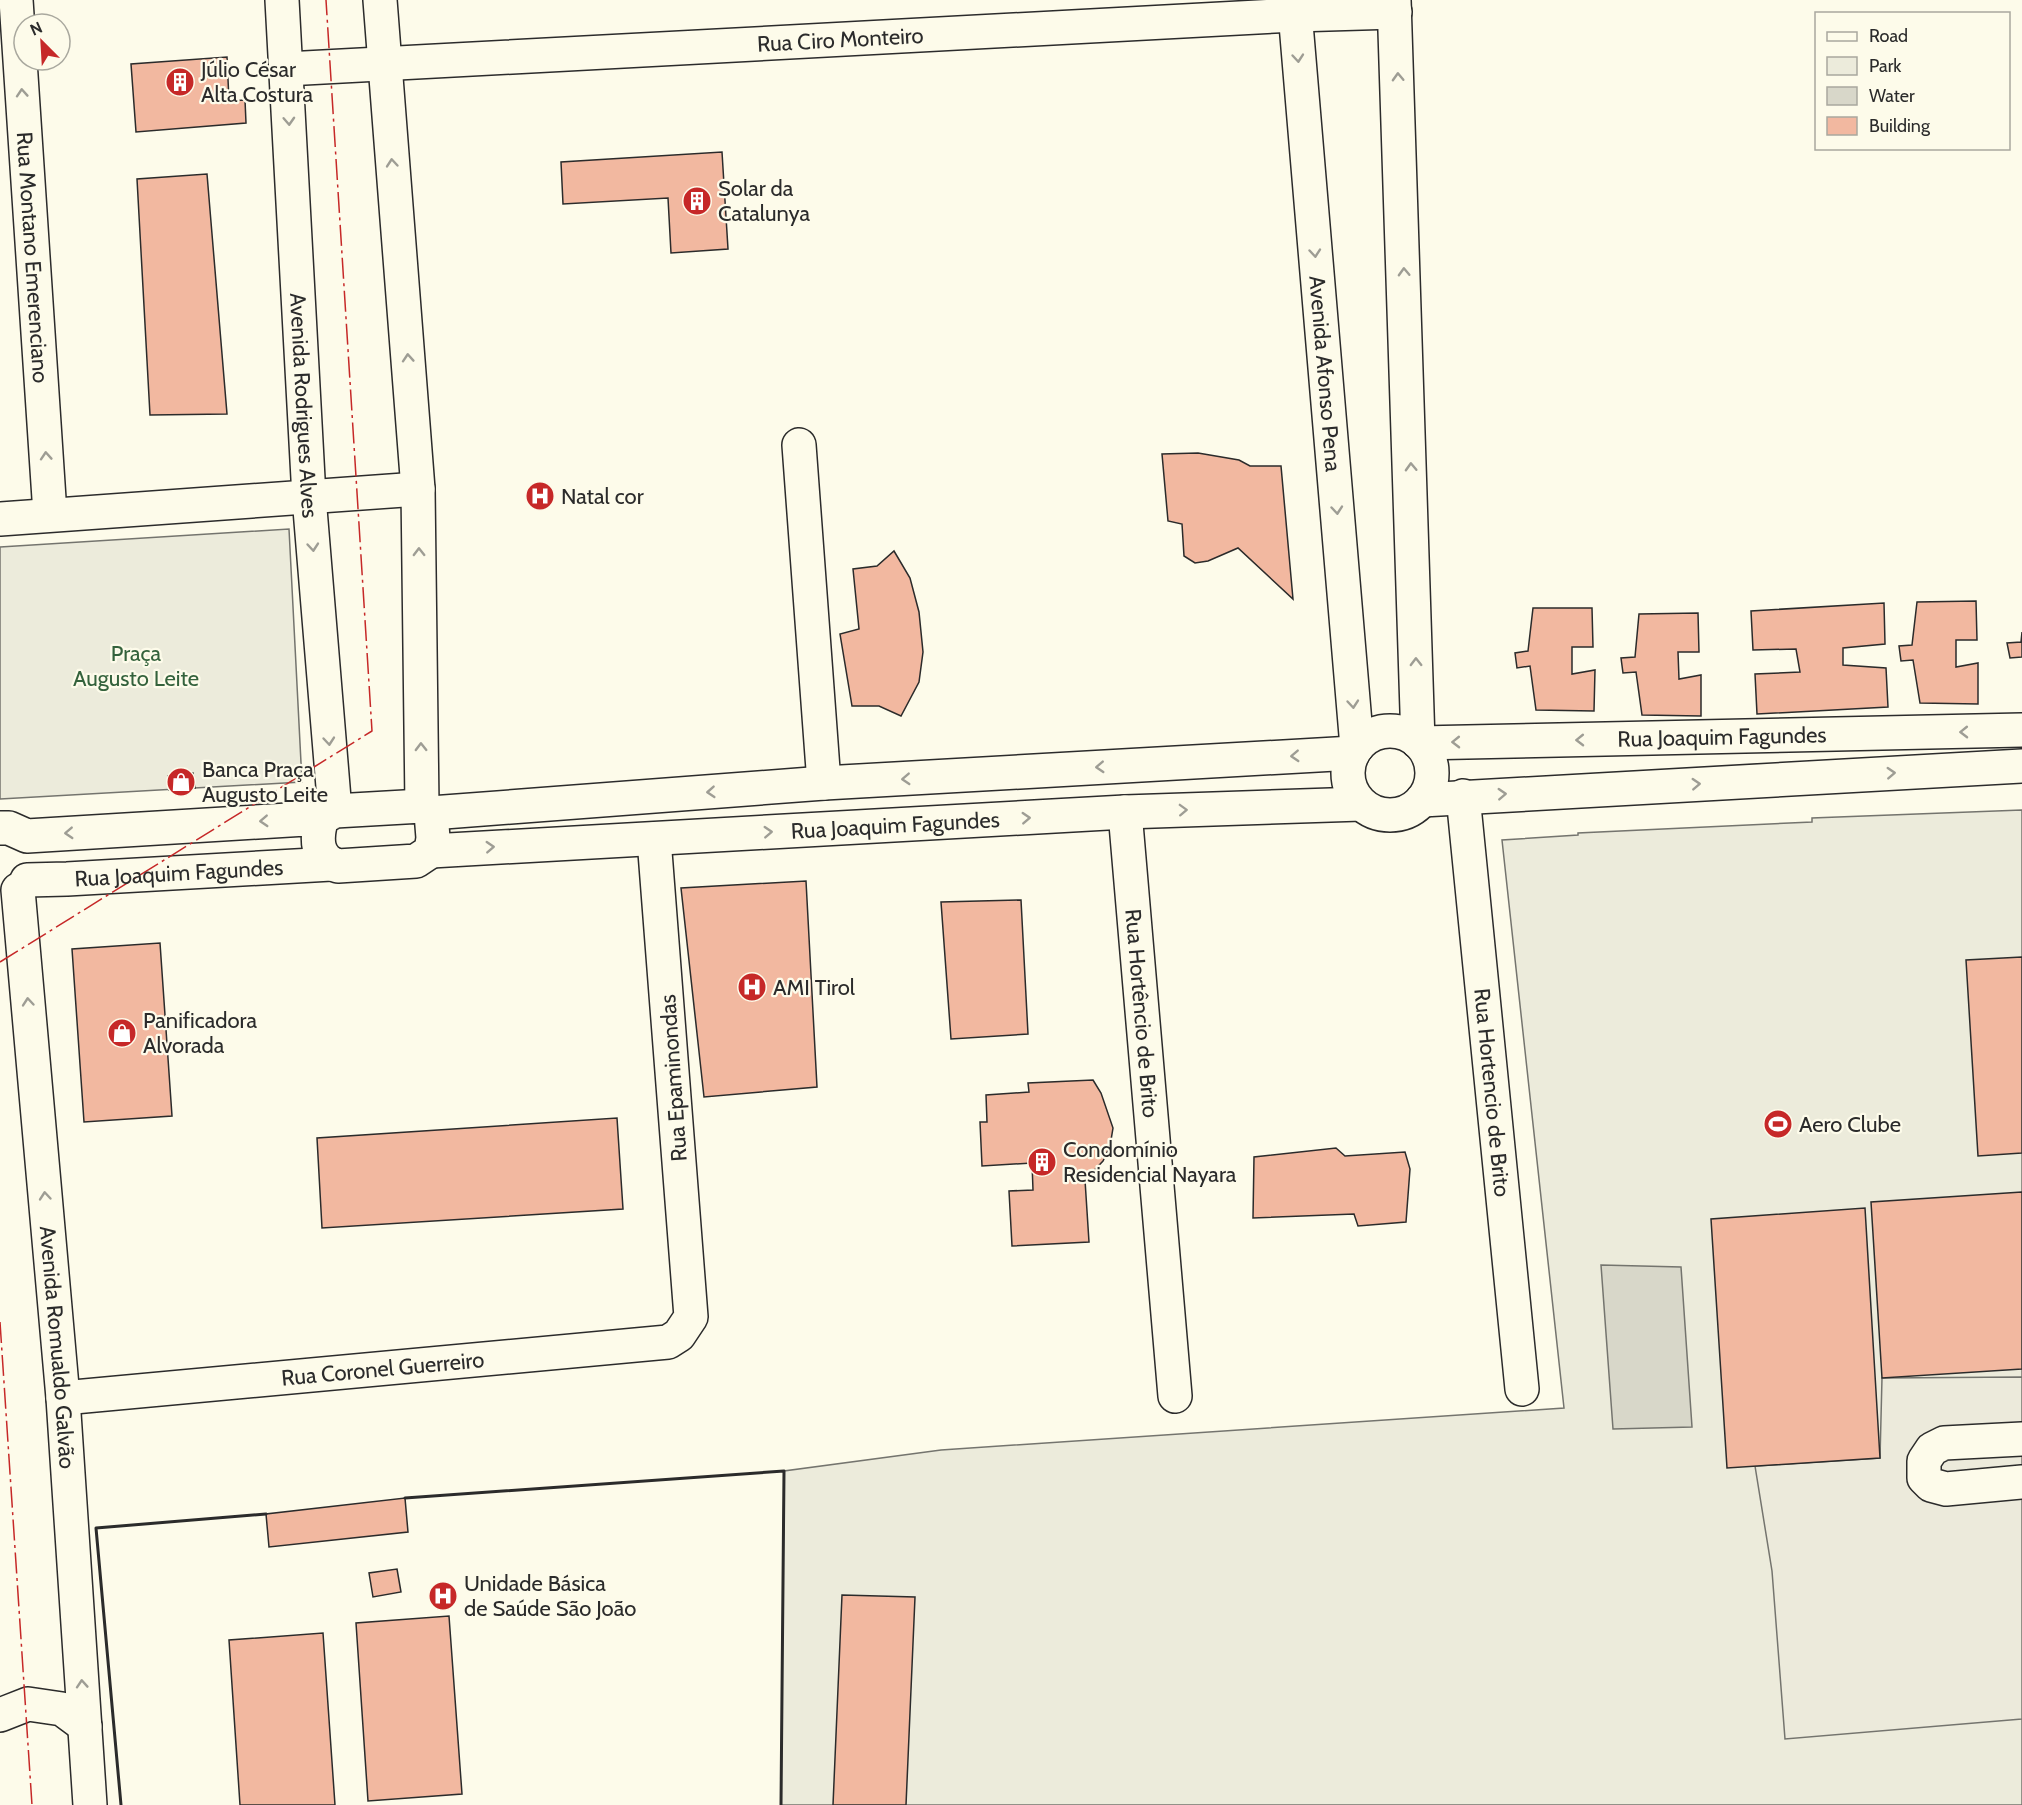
<svg xmlns="http://www.w3.org/2000/svg" width="2022" height="1805" font-family="Cabin,sans-serif">
<style>
.green{fill:#ecebdb;stroke:#74746e;stroke-width:1.5}
.parking{fill:#eceadb;stroke:#74746e;stroke-width:1.5}
.water{fill:#d8d7c9;stroke:#74746e;stroke-width:1.5}
.building{fill:#f2b8a0;stroke:#2b2b2b;stroke-width:1.5}
.lines{fill:none;stroke-linecap:round;stroke-linejoin:round}
.minor-casing{stroke:#2b2b2b;stroke-width:36}
.major-casing{stroke:#2b2b2b;stroke-width:36}
.minor{stroke:#fdfbea;stroke-width:33}
.major{stroke:#fdfbea;stroke-width:33}
.wall{stroke:#2b2b2b;stroke-width:3}
.power{stroke:#c62828;stroke-width:1.5;stroke-dasharray:21 4.5 3 4.5;stroke-linecap:butt}
.oneway{stroke:#9e9d94}
.labels{text-anchor:middle;stroke-width:4.5;stroke-linejoin:round;paint-order:stroke}
.street-label{font-size:22px;fill:#2b2b2b;stroke:#fdfbea}
.poi-label{font-size:22px;fill:#2b2b2b;stroke:#fdfbea;text-anchor:start}
.park-label{font-size:22px;fill:#34623c;stroke:#fdfbea}
</style>
<rect width="100%" height="100%" fill="#fdfbea"/>
<g class="green">
<polygon points="289,529 302,782 0,799 0,547"/>
<polygon points="2022,810 2022,1805 781,1805 784,1471 941,1450 1564,1408 1502,840 1578,835 1578,833 1812,822 1812,818"/>
</g>
<polygon class="parking" points="2022,1377 2022,1719 1785,1739 1772,1571 1755,1466 1880,1458 1882,1378"/>
<polygon class="water" points="1601,1265 1681,1267 1692,1427 1613,1429"/>
<g class="building">
<polygon points="227,57 229,101 245,100 246,123 136,132 131,64"/>
<polygon points="722,152 728,249 671,253 668,198 563,204 561,162"/>
<polygon points="207,174 227,414 150,415 137,179"/>
<polygon points="1198,453 1239,460 1250,466 1281,466 1293,599 1238,548 1208,561 1195,563 1184,556 1182,524 1168,521 1162,454"/>
<polygon points="894,551 910,578 919,612 923,652 919,682 901,716 879,706 852,706 840,634 859,629 853,569 877,566"/>
<polygon points="1976,601 1977,640 1956,640 1956,667 1978,663 1978,704 1920,703 1913,660 1901,661 1899,646 1912,645 1917,602"/>
<polygon points="1884,603 1885,644 1843,648 1843,665 1886,668 1888,707 1757,714 1755,674 1800,672 1796,649 1753,650 1751,611"/>
<polygon points="1533,608 1592,608 1593,647 1572,647 1572,674 1595,670 1594,711 1536,710 1530,666 1517,668 1515,653 1528,651"/>
<polygon points="1698,613 1699,652 1678,652 1679,679 1701,675 1701,716 1642,715 1636,672 1623,673 1621,658 1635,657 1639,614"/>
<polygon points="2022,632 2022,657 2010,658 2007,643 2021,642"/>
<polygon points="193,773 195,788 169,790 168,776"/>
<polygon points="806,881 817,1087 704,1097 681,888"/>
<polygon points="1021,900 1028,1034 951,1039 941,902"/>
<polygon points="160,943 172,1116 84,1122 72,949"/>
<polygon points="2022,957 2022,1153 1978,1156 1966,960"/>
<polygon points="1093,1080 1101,1093 1113,1128 1110,1146 1103,1161 1085,1180 1089,1242 1012,1246 1009,1191 1033,1190 1032,1163 982,1166 980,1122 987,1122 986,1095 1029,1092 1028,1083"/>
<polygon points="617,1118 623,1209 322,1228 317,1138"/>
<polygon points="1336,1148 1345,1156 1405,1152 1410,1169 1406,1222 1358,1226 1354,1214 1253,1218 1254,1157"/>
<polygon points="2022,1192 2022,1369 1882,1378 1871,1202"/>
<polygon points="1865,1208 1880,1458 1727,1468 1711,1219"/>
<polygon points="405,1498 408,1532 269,1547 266,1514"/>
<polygon points="397,1569 401,1592 373,1597 369,1573"/>
<polygon points="842,1595 915,1597 906,1805 833,1805"/>
<polygon points="449,1616 462,1794 368,1801 356,1623"/>
<polygon points="323,1633 335,1805 240,1805 229,1640"/>
</g>
<g class="lines">
<g class="minor-casing">
<g id="minor">
<path id="s1" d="M16 0 50 514"/>
<path id="s2" d="M286 69 1295 15 1395 12"/>
<polyline points="799,445 824,783"/>
<polyline points="0,519 418,489"/>
<path id="s3" d="M1463 796 1522 1389"/>
<path id="s4" d="M1125 812 1175 1396"/>
<path id="s5" d="M63 1398 668 1342 679 1335 691 1317 654 839"/>
<polyline points="2022,1439 1944,1443 1932,1449 1924,1461 1924,1478 1931,1485 1946,1489 2022,1482"/>
</g>
</g>
<g class="major-casing">
<g id="major">
<path id="s6" d="M282 0 309 497 335 811"/>
<polyline points="380,0 418,489 422,806"/>
<path id="s7" d="M1294 0 1357 747"/>
<polyline points="1394,0 1418,742"/>
<circle cx="1390" cy="773" r="42"/>
<path id="s8" d="M1420 743 2022 730"/>
<polyline points="1422,800 2022,766"/>
<polyline points="431,813 824,783 1353,753"/>
<path d="M0 828H9L27 836 322 818 335 811 422 806 431 813 433 838 431 851 416 861 338 866C315 859 316 837 322 818"/>
<path id="s9" d="M431 851 1125 812 1361 804"/>
<path id="s10" d="M27 880 67 879 331 864"/>
<path id="s11" d="M18 890 63 1398 90 1805"/>
<polyline points="0,1715 28,1704 62,1709 85,1726"/>
</g>
</g>
<use href="#minor" class="minor"/>
<use href="#major" class="major"/>
<g class="wall">
<polyline points="405,1498 784,1471 781,1805"/>
<polyline points="121,1805 96,1528 266,1514"/>
</g>
<g class="power">
<polyline points="0,962 372,731 326,0"/>
<polyline points="0,1322 32,1805"/>
</g>
</g>
<defs><path id="oneway-chevron" d="M-2-3.5L2.5 0L-2 3.5" fill="none" stroke-width="1.6" stroke-linecap="round" stroke-linejoin="round" transform="scale(1.5)"/></defs>
<g class="oneway">
<use href="#oneway-chevron" transform="translate(1298 58) rotate(85)"/>
<use href="#oneway-chevron" transform="translate(1398 77) rotate(-92)"/>
<use href="#oneway-chevron" transform="translate(22 93) rotate(-94)"/>
<use href="#oneway-chevron" transform="translate(289 121) rotate(87)"/>
<use href="#oneway-chevron" transform="translate(392 163) rotate(-95)"/>
<use href="#oneway-chevron" transform="translate(1315 253) rotate(85)"/>
<use href="#oneway-chevron" transform="translate(1404 272) rotate(-92)"/>
<use href="#oneway-chevron" transform="translate(408 358) rotate(-94)"/>
<use href="#oneway-chevron" transform="translate(46 456) rotate(-94)"/>
<use href="#oneway-chevron" transform="translate(1411 467) rotate(-92)"/>
<use href="#oneway-chevron" transform="translate(1337 510) rotate(85)"/>
<use href="#oneway-chevron" transform="translate(313 547) rotate(85)"/>
<use href="#oneway-chevron" transform="translate(419 552) rotate(-91)"/>
<use href="#oneway-chevron" transform="translate(1416 662) rotate(-91)"/>
<use href="#oneway-chevron" transform="translate(1353 704) rotate(85)"/>
<use href="#oneway-chevron" transform="translate(1964 732) rotate(179)"/>
<use href="#oneway-chevron" transform="translate(1580 740) rotate(179)"/>
<use href="#oneway-chevron" transform="translate(329 741) rotate(85)"/>
<use href="#oneway-chevron" transform="translate(1456 742) rotate(179)"/>
<use href="#oneway-chevron" transform="translate(421 747) rotate(-91)"/>
<use href="#oneway-chevron" transform="translate(1295 756) rotate(177)"/>
<use href="#oneway-chevron" transform="translate(1100 767) rotate(177)"/>
<use href="#oneway-chevron" transform="translate(1891 773) rotate(-3)"/>
<use href="#oneway-chevron" transform="translate(906 779) rotate(177)"/>
<use href="#oneway-chevron" transform="translate(1696 784) rotate(-3)"/>
<use href="#oneway-chevron" transform="translate(711 792) rotate(176)"/>
<use href="#oneway-chevron" transform="translate(1502 794) rotate(-3)"/>
<use href="#oneway-chevron" transform="translate(1183 810) rotate(-2)"/>
<use href="#oneway-chevron" transform="translate(1026 818) rotate(-3)"/>
<use href="#oneway-chevron" transform="translate(264 821) rotate(177)"/>
<use href="#oneway-chevron" transform="translate(768 832) rotate(-3)"/>
<use href="#oneway-chevron" transform="translate(69 833) rotate(177)"/>
<use href="#oneway-chevron" transform="translate(490 847) rotate(-3)"/>
<use href="#oneway-chevron" transform="translate(28 1002) rotate(-95)"/>
<use href="#oneway-chevron" transform="translate(45 1196) rotate(-95)"/>
<use href="#oneway-chevron" transform="translate(82 1684) rotate(-94)"/>
</g>
<defs>
<g id="building-disc" transform="scale(1.5)"><circle r="9.5" fill="#c62828" stroke="#fdfbea"/><path d="M-4-6H4V6H1V3H-1V6H-4ZM-2.5-4.3h1.7v1.8h-1.7ZM.8-4.3h1.7v1.8H.8ZM-2.5-1h1.7V.8h-1.7ZM.8-1h1.7V.8H.8Z" fill="#fff"/></g>
<g id="hospital-disc" transform="scale(1.5)"><circle r="9.5" fill="#c62828" stroke="#fdfbea"/><path d="M-5-5h3v3.5h4V-5h3V5h-3V1.5h-4V5h-3Z" fill="#fff"/></g>
<g id="shop-disc" transform="scale(1.5)"><circle r="9.5" fill="#c62828" stroke="#fdfbea"/><path d="M-5-2.5h2.3a2.7 3.5 0 0 1 5.4 0H5L5.5 6h-11ZM-1.5-2.5h3a1.5 2.3 0 0 0-3 0Z" fill="#fff"/></g>
<g id="stadium-disc" transform="scale(1.5)"><circle r="9.5" fill="#c62828" stroke="#fdfbea"/><path d="M0-5a6.5 5 0 1 0 0 10a6.5 5 0 1 0 0-10ZM-3.5-1.8h7v3.6h-7Z" fill="#fff"/></g>
</defs>
<g fill-rule="evenodd">
<use href="#building-disc" x="180" y="82"/>
<use href="#building-disc" x="697" y="201"/>
<use href="#hospital-disc" x="540" y="496"/>
<use href="#shop-disc" x="181" y="782"/>
<use href="#hospital-disc" x="752" y="987"/>
<use href="#shop-disc" x="122" y="1033"/>
<use href="#stadium-disc" x="1778" y="1124"/>
<use href="#building-disc" x="1042" y="1162"/>
<use href="#hospital-disc" x="443" y="1596"/>
</g>
<g class="labels">
<g class="street-label">
<text dy="8" stroke="none"><textPath href="#s2" startOffset="555">Rua Ciro Monteiro</textPath></text>
<text dy="8" stroke="none"><textPath href="#s1" startOffset="258">Rua Montano Emerenciano</textPath></text>
<text dy="8" stroke="none"><textPath href="#s7" startOffset="375">Avenida Afonso Pena</textPath></text>
<text dy="8" stroke="none"><textPath href="#s6" startOffset="406">Avenida Rodrigues Alves</textPath></text>
<text dy="8" stroke="none"><textPath href="#s8" startOffset="302">Rua Joaquim Fagundes</textPath></text>
<text dy="8" stroke="none"><textPath href="#s9" startOffset="465">Rua Joaquim Fagundes</textPath></text>
<text dy="8" stroke="none"><textPath href="#s10" startOffset="152">Rua Joaquim Fagundes</textPath></text>
<text dy="8" stroke="none"><textPath href="#s4" startOffset="202">Rua Hortêncio de Brito</textPath></text>
<text transform="translate(673 1078) rotate(-94)" y="8">Rua Epaminondas</text>
<text dy="8" stroke="none"><textPath href="#s3" startOffset="298">Rua Hortencio de Brito</textPath></text>
<text dy="8" stroke="none"><textPath href="#s11" startOffset="459">Avenida Romualdo Galvão</textPath></text>
<text dy="8" stroke="none"><textPath href="#s5" startOffset="321">Rua Coronel Guerreiro</textPath></text>
</g>
<g class="poi-label">
<text x="201" y="77">Júlio César<tspan x="201" dy="25">Alta Costura</tspan></text>
<text x="718" y="196">Solar da<tspan x="718" dy="25">Catalunya</tspan></text>
<text x="561" y="504">Natal cor</text>
<text x="202" y="777">Banca Praça<tspan x="202" dy="25">Augusto Leite</tspan></text>
<text x="773" y="995">AMI Tirol</text>
<text x="143" y="1028">Panificadora<tspan x="143" dy="25">Alvorada</tspan></text>
<text x="1799" y="1132">Aero Clube</text>
<text x="1063" y="1157">Condomínio<tspan x="1063" dy="25">Residencial Nayara</tspan></text>
<text x="464" y="1591">Unidade Básica<tspan x="464" dy="25">de Saúde São João</tspan></text>
</g>
<g class="park-label">
<text x="136" y="661">Praça<tspan x="136" dy="25">Augusto Leite</tspan></text>
</g>
</g>
<rect x="1815" y="12" width="195" height="138" fill="#fdfbea" stroke="#a9a89e" stroke-width="1.5"/>
<rect x="1827" y="32" width="30" height="9" fill="#fdfbea" stroke="#a9a89e" stroke-width="1.5"/>
<text x="1869" y="42" font-size="18" fill="#2b2b2b">Road</text>
<rect x="1827" y="57" width="30" height="18" fill="#ecebdb" stroke="#a9a89e" stroke-width="1.5"/>
<text x="1869" y="72" font-size="18" fill="#2b2b2b">Park</text>
<rect x="1827" y="87" width="30" height="18" fill="#d8d7c9" stroke="#a9a89e" stroke-width="1.5"/>
<text x="1869" y="102" font-size="18" fill="#2b2b2b">Water</text>
<rect x="1827" y="117" width="30" height="18" fill="#f2b8a0" stroke="#a9a89e" stroke-width="1.5"/>
<text x="1869" y="132" font-size="18" fill="#2b2b2b">Building</text>
<g transform="translate(42 42) rotate(336)"><circle r="28" fill="#fdfbea" stroke="#a9a89e" stroke-width="1.5"/>
<path d="M0-4.5L10 22L0 15L-10 22Z" fill="#c62828"/>
<text y="-9" font-size="16" font-weight="bold" text-anchor="middle" fill="#2b2b2b">N</text>
</g>
</svg>
